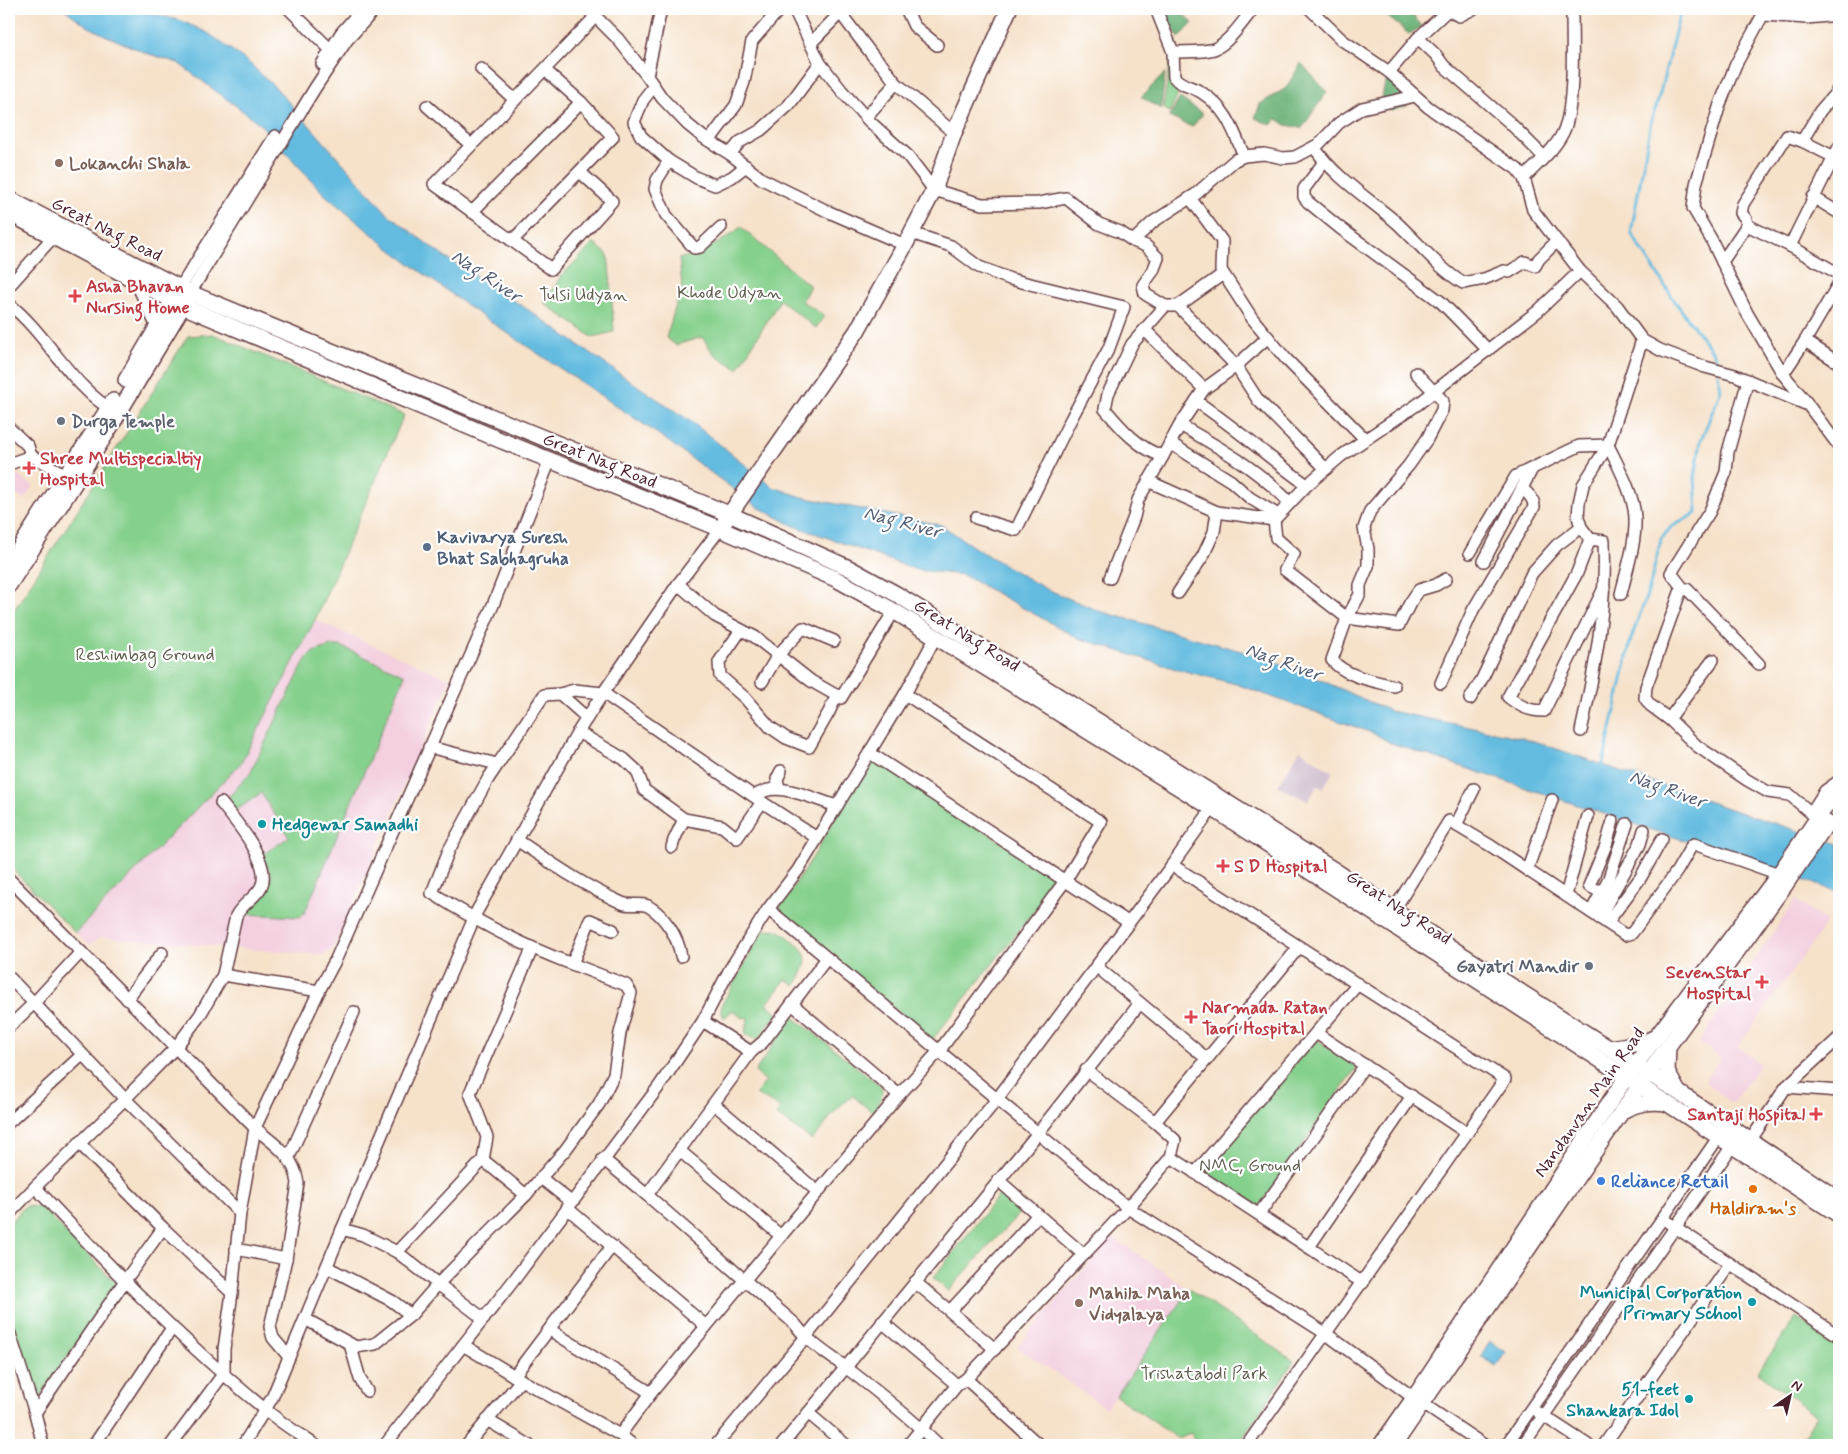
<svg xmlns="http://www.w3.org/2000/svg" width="1848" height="1454" font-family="Mynerve,sans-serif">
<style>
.built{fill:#f3cfdf}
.industrial{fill:#cfbdce}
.green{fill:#86d08d;stroke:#68785c}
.forest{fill:#6cb278;stroke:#5b6852}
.water{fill:#63bce0;stroke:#566e86}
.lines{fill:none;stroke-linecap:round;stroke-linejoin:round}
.stream{stroke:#63bce0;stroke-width:3}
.minor-casing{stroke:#643c43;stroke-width:14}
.major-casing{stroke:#643c43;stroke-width:18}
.minor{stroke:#fff;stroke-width:11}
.major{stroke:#fff;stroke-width:15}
.education-dot{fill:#8d6e63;stroke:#fff;stroke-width:2}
.health-dot{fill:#e0444e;stroke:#fff;stroke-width:2}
.worship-dot{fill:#6b7280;stroke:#fff;stroke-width:2}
.service-dot{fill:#5c6f8a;stroke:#fff;stroke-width:2}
.culture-dot{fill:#0f9aa8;stroke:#fff;stroke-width:2}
.shop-dot{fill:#3f7fe0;stroke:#fff;stroke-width:2}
.food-dot{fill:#e8710a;stroke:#fff;stroke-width:2}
.labels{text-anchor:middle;stroke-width:4.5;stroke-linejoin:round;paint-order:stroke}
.education-label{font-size:18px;font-weight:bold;fill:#785e54;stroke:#fff;text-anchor:start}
.street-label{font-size:18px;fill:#4a1f2b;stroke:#fff}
.health-label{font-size:18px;font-weight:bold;fill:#be3a42;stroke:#fff;text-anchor:start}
.park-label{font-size:18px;fill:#5f5d4d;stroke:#fff}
.worship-label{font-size:18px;font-weight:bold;fill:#5b616d;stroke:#fff;text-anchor:start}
.service-label{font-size:18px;font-weight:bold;fill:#4e5e75;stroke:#fff;text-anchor:start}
.culture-label{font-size:18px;font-weight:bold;fill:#0d838f;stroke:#fff;text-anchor:end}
.shop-label{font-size:18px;font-weight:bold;fill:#366cbe;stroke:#fff;text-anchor:start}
.food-label{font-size:18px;font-weight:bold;fill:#c56008;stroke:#fff}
.water-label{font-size:19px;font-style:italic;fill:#545e73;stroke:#fff}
</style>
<rect width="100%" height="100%" fill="#fff"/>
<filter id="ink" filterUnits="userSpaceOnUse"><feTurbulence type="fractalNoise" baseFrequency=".02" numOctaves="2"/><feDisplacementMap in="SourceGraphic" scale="10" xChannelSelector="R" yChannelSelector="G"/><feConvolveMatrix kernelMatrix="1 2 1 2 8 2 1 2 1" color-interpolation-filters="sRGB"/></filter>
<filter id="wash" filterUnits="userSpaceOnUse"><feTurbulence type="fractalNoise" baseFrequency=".0096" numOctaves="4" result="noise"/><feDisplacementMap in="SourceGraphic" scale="20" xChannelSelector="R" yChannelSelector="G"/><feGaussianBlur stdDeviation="1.12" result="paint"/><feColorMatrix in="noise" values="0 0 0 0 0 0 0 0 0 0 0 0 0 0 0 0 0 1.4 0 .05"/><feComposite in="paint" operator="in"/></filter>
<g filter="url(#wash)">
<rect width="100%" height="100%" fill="#f6e1c9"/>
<g class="built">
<polygon points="12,472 33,486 24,500 9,490 9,477"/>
<polygon points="315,620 450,679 334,948 323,955 101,937 89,945 75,933 241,763"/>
<polygon points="1795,900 1827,922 1738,1047 1760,1064 1732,1104 1705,1081 1721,1058 1699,1042"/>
<polygon points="1112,1237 1189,1289 1116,1396 1106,1408 1017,1347"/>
</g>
<polygon class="industrial" points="1300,750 1333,772 1323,788 1317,786 1308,801 1278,786"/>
<g class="green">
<polygon points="1170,63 1181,88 1170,112 1163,108"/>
<path d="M741 227 810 286 802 301 824 316 816 328 780 300 738 369 714 354 702 337 676 345 666 338 682 285 679 259C705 251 721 243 741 227Z"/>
<polygon points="594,243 608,255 611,285 614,332 592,337 544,303 561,276"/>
<polygon points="213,334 404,415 315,620 241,763 75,933 9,866 9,618 188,336"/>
<polygon points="331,646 340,646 405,675 305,912 300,917 244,914 269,884 271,875 262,855 289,837 261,793 234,812 226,800 250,773 306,659 313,652"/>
<polygon points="870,756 1059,880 932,1040 777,912 816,852"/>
<path d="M774 929C782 932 788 936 794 942 814 957 805 967 795 986L786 979 767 1004 778 1013 757 1040 746 1035C744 1028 748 1024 748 1018L745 1017 742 1018 733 1010 724 1018 721 1011 722 1004 747 960 758 938 765 930Z"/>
<path d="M792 1016 881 1086C884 1096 880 1105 871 1111L853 1096C837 1104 825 1127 812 1140L776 1115 780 1108 756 1094 766 1081 755 1072Z"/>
<polygon points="1316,1039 1357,1067 1258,1208 1203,1172"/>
<polygon points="1002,1191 1023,1209 948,1291 933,1278"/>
<polygon points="25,1206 41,1207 117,1284 36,1403 9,1320 9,1224"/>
<polygon points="1189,1289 1294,1361 1238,1445 1196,1445 1191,1433 1177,1438 1116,1396"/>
<polygon points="1796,1317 1839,1346 1839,1445 1799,1445 1817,1416 1758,1372"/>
</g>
<g class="forest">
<polygon points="1165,9 1178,9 1193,23 1179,38 1163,10"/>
<polygon points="1378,9 1413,9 1414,17 1422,26 1409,34"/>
<polygon points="1301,63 1327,92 1302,128 1286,125 1277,119 1271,125 1255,118 1260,104 1286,88"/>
<polygon points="1165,73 1161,109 1141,97"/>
<polygon points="1390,80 1401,86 1407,106 1391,111 1381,101 1385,83"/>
<polygon points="1180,98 1203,114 1192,127 1169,117"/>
</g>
<g class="water">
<polygon points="64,9 135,9 182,21 208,33 248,62 277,89 388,214 443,256 530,311 617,372 693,423 773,487 802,497 941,525 977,549 1044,588 1099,611 1266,658 1323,681 1390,711 1528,739 1733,810 1839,844 1839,892 1391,743 1375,734 1236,684 1173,668 1078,638 963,575 917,570 792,525 758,507 658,434 473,310 390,249 324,194 259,123 178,63 146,53 109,37 87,26"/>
<polygon points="1490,1342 1506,1352 1496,1366 1481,1356"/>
</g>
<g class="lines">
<g class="stream">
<polyline points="1682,9 1680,12 1658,101 1651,121 1631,233 1676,303 1715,355 1717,368"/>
<polyline points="1602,769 1631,639 1649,589 1661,539 1671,527 1697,513 1695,477 1701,440 1721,390 1718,374"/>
</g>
</g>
</g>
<g filter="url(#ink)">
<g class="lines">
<g class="minor-casing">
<g id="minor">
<polyline points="289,9 335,54"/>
<polyline points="588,9 618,39 647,76 662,98 687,124 703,137 730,154 762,179 829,212 905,245"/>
<polyline points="794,9 820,63 842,91 869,121 908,156 934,190 982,204 1039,203 1066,198 1099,224 1120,232 1133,241 1153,222 1196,194 1235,160 1244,156 1264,154 1283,158 1295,157 1318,145 1339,123 1362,108 1415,96"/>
<polyline points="906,9 914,26 937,45"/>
<path d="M1156 9 1173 52 1174 77C1181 86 1191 86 1201 92 1227 109 1233 129 1244 156"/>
<polyline points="1310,9 1342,40 1389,72 1428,107 1517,169 1524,178 1533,210 1580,271 1617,306 1642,340 1660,350 1705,367 1735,375 1808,405 1839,446"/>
<polyline points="1766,9 1736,64 1720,104 1696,184 1693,208 1711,239 1747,313 1783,374 1807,403"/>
<polyline points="1448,10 1459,16 1473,9"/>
<polyline points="841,14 873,56 882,65 896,83 954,133"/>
<polyline points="1763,15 1807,18 1839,15"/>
<polyline points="1418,38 1436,55 1444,66 1509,122 1544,157"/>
<polyline points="811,43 844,9"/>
<path d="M1173 52C1186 51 1201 53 1214 49 1229 43 1243 21 1253 9"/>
<polyline points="322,64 341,33 362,9"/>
<polyline points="481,69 515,100"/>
<polyline points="1389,72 1418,38 1449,9"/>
<polyline points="647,76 661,9"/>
<polyline points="654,86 643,100 634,122 641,136 669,161 697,178 715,185 732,177 746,166"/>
<polyline points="427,106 471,145"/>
<polyline points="866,117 896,83"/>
<polyline points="709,141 736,105 744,82 752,41 780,9"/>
<polyline points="1802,141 1834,157 1839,147"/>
<path d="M1314 147C1335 178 1368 198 1396 222 1417 241 1439 269 1463 283L1484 279 1504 271 1509 272 1525 262 1535 266 1539 259 1557 241"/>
<polyline points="730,154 740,142 761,130 789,105 820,63"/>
<polyline points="669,161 657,180 655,189 666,215 694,248 700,247 721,227"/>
<polyline points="1324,162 1304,189 1304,197 1308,202 1340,228 1441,302 1488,350"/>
<polyline points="580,172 612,201 551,269 434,184 596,16"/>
<path d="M1524 178C1538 163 1557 148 1565 128 1575 99 1572 41 1572 9"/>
<polyline points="1813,197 1839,213"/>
<polyline points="1190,198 1222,241 1221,270 1252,318 1286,359 1365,439"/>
<polyline points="472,212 581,102"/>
<polyline points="1747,225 1790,246 1834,157"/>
<polyline points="911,233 951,246 979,267 1010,279 1124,307 1109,348 1071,419 1016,530 976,518"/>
<polyline points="512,241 613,137 581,102 545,70"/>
<polyline points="1133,241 1146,246 1158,258 1153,271 1143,285 1145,294 1165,306"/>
<polyline points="1790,246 1839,274"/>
<polyline points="1722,262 1747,225 1746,219 1741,213 1743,204 1787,136 1802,141 1820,111 1839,89"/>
<path d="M1223 274 1178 306H1165L1132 344 1108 394 1105 409C1120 427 1140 450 1163 456L1170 443 1231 481 1250 498 1278 515"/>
<polyline points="135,280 157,327"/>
<polyline points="1839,283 1805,341 1839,363"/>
<polyline points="9,286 54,236"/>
<polyline points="180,288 275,136"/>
<polyline points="190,293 315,88 347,40 375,9"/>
<path d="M9 304C47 334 72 388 114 411"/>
<polyline points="1178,306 1236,366 1258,400 1326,469"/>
<polyline points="1145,330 1204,389"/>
<polyline points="1416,373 1443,401 1442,410 1427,439 1409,465 1370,511 1364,528 1368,549 1368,566 1360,585 1360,594 1347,618 1399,625 1410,603 1419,590 1436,585 1446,579"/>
<polyline points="1783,374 1805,341"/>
<path d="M1196 401C1235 427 1269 458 1307 485"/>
<polyline points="1180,425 1204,389 1236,366 1268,337"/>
<polyline points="9,428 28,446 31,456"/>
<path d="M1170 443 1180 425C1219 447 1259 470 1290 503"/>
<polyline points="9,464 31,456 72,478"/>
<polyline points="1148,481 1217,512 1274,520 1307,485 1341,456 1418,404 1538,311 1580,271"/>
<path d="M1274 520 1276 538 1294 554 1285 570 1347 618 1332 660C1346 677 1374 681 1394 686"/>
<path d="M1581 527 1590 539 1577 573 1508 697C1520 706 1528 711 1544 711L1604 588"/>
<path d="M1470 553 1516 476 1579 446 1608 445C1618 466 1634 494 1635 518 1636 543 1627 569 1621 594"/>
<polyline points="1484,561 1532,469"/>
<polyline points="1110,578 1134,517 1138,500 1163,456"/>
<polyline points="678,584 715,616 755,637 811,681 841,698 894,611"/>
<polyline points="1687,589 1759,664"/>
<polyline points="1178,593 1203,556 1214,532 1217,512"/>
<polyline points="741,630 719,662 720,676 745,698 770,727 786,738 809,747 829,712 837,695"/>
<polyline points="1713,660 1669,719 1697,746 1747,780 1768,792 1790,795 1811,813 1825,791 1839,781"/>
<polyline points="762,682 778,655 803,628 834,641"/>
<path d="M1441 683 1473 610 1534 507C1534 498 1528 494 1522 488"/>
<polyline points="560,694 574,690 603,693 762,802 817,838"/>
<polyline points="1470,699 1482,679 1532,573 1557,545 1581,527 1578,517 1579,503 1583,485 1608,445 1642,340"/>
<path d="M587 718 560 694 544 695 488 779 449 850 432 893C476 921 523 946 572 964L590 920 613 930"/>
<polyline points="1669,719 1650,705 1645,698 1646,687 1682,587 1671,573 1710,511 1726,472 1728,452 1748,380"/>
<path d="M1581 731C1595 669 1607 605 1604 541L1590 539"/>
<polyline points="578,732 624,759 637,771 644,790 684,819 722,826 737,838 762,802"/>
<polyline points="429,747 497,764"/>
<polyline points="870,753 1128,922"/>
<polyline points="779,788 777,779 781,771"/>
<path d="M755 796C777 779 812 799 837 806"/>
<path d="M221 803C235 820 273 864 261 887 255 898 242 904 236 916L223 975"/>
<polyline points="1456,825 1474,789"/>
<path d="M517 840C551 863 584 886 622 903 631 907 640 902 648 906 665 916 678 937 681 956"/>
<polyline points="672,847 674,840 684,819"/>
<polyline points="1172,865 1505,1079 1247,1445"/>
<polyline points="1527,870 1552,800"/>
<polyline points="9,879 255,1128 240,1213 232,1293 224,1349 224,1373 171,1445"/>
<polyline points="1601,892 1589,886 1606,845 1613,821"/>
<polyline points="1566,895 1588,816"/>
<polyline points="768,909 1128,1208 1325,1333 1414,1398 1484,1445"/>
<polyline points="1394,910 1449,821 1491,846 1625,935 1632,933 1677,871 1692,845 1694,844 1779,874"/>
<polyline points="1591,912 1609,878 1627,824"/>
<polyline points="1599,918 1640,844 1644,830"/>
<polyline points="1607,923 1641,877 1662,839"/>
<polyline points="1096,966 1140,1003"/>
<polyline points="9,977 125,1099 240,1213"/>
<polyline points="319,991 336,959 493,605 550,460"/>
<polyline points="127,999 162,953"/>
<polyline points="792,1004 899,1095"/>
<polyline points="703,1021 751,1052"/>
<polyline points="9,1027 33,1004 81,952"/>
<polyline points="1316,1033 1467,1133"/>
<polyline points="1086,1070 1155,1122"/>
<polyline points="1786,1087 1839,1038"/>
<polyline points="714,1104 818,1192"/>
<polyline points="9,1122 82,1055"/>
<polyline points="79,1143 163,1228 232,1293"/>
<polyline points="1746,1147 1786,1087 1839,1091"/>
<polyline points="680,1151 781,1236"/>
<polyline points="289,1157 354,1012"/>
<polyline points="1171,1157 1175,1140 1155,1122 1207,1059"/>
<path d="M603 1159 647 1195 795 1324C809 1343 826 1353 844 1366 877 1391 909 1417 939 1445"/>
<polyline points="483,1160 526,1195"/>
<polyline points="1195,1173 1358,984"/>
<polyline points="541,1178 571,1202"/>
<polyline points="998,1180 1083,1254"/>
<path d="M35 1187 125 1099 176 1047 200 1015 223 975 319 991 255 1128C275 1145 294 1155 298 1183L286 1259 270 1327 273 1338 289 1357"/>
<polyline points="647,1195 751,1052 763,1042 827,958"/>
<polyline points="567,1208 706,1326"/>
<path d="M9 1214 35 1187C108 1265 182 1342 266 1410 281 1423 299 1434 315 1445"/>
<polyline points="1259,1214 1365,1065"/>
<polyline points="1669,1223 1839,1336"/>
<polyline points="342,1229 363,1235 397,1252 438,1284 526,1195 566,1149 599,1104 614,1074 620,1033 631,993 626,985 572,964"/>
<polyline points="1309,1247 1412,1096"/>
<polyline points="236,1249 286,1259"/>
<polyline points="397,1252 483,1160 487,1137 470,1093 532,949"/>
<polyline points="915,1282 995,1349"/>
<polyline points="950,1311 1038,1215"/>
<polyline points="411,1315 438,1284 484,1319"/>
<polyline points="305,1319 356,1347 375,1344 411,1315 392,1301 327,1267"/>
<polyline points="882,1322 957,1385"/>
<polyline points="550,1330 651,1393"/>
<polyline points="9,1331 35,1413 124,1282 163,1228"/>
<polyline points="350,1344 360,1379 367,1391"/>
<polyline points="463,1345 521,1380 620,1435 633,1445"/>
<polyline points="514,1376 612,1246"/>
<polyline points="966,1379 1039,1445"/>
<polyline points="35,1413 43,1445"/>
<polyline points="808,1413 846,1445"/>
<polyline points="1539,1413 1588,1445"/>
<polyline points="487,1420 529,1445"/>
<polyline points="620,1435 651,1393 781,1236 899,1095 940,1050 1065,881 1101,822 905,694"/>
<polyline points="94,1445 172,1328"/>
<polyline points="243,1445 272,1398 368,1167 477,911 578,732 603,693 678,584 720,529"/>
<polyline points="385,1445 514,1280 660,1085 703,1021 730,969 768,909 798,870 905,694 935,638"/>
<polyline points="467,1445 521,1380"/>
<polyline points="716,1445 805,1338 997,1099 1172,865 1216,803"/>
<polyline points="782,1445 1038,1133 1140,1003 1207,1059 1299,947"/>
<polyline points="908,1445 957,1385 966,1379 1128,1208 1171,1157 1363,1283"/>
<polyline points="1506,1445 1722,1132"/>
<polyline points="1523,1445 1737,1139"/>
<polyline points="1604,1445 1730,1264"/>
</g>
</g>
<g class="major-casing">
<g id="major">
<polyline points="9,199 190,293 729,514 849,568 898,595 1334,870 1453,949 1678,1092 1839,1200"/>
<polyline points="9,213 183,306 500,440 720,529 836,579 894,611 1212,808 1839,1215"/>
<polyline points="126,380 178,292"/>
<polyline points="725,521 857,331 905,245 934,190 954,133 1009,9"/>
<polyline points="9,565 113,401"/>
<polyline points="9,585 106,434 187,299"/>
<polyline points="1668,1046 1667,1072 1677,1090"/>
<polyline points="1610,1048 1645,1042 1656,1037"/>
<path d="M1622 1111C1637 1103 1650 1101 1667 1103"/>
<polyline points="1381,1445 1414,1398 1627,1076 1777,877 1839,787"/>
<polyline points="1394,1445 1640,1085 1785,885 1827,823"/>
</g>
</g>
<use href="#minor" class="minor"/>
<use href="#major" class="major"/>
</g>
</g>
<g class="education-dot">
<circle cx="59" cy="163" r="5"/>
<circle cx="1079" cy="1303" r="5"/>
</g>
<g class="health-dot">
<path d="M72.5 288.5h5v5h5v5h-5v5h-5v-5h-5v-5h5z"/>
<path d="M26.5 460.5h5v5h5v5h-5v5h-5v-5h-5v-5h5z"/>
<path d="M1220.5 858.5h5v5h5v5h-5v5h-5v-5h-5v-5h5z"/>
<path d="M1759.5 974.5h5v5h5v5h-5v5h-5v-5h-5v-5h5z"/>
<path d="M1188.5 1009.5h5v5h5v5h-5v5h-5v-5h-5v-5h5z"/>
<path d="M1813.5 1106.5h5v5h5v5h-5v5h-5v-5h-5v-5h5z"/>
</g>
<g class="worship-dot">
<circle cx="61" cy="421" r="5"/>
<circle cx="1589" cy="966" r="5"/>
</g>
<circle class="service-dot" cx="427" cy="547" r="5"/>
<g class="culture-dot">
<circle cx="262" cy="824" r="5"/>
<circle cx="1752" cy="1302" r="5"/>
<circle cx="1689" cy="1399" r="5"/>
</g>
<circle class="shop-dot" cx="1601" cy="1181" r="5"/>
<circle class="food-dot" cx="1753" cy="1189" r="5"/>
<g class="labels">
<g class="education-label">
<text x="69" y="169">Lokanchi Shala</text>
<text x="1089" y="1299">Mahila Maha<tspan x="1089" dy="21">Vidyalaya</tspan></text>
</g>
<g class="street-label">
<text transform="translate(107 229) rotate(27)" y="6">Great Nag Road</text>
<text transform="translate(600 460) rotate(22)" y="6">Great Nag Road</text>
<text transform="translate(967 635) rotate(32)" y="6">Great Nag Road</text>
<text transform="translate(1399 907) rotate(33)" y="6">Great Nag Road</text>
<text transform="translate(1589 1102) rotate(-55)" y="6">Nandanvan Main Road</text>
</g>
<g class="health-label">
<text x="86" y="292">Asha Bhavan<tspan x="86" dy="21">Nursing Home</tspan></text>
<text x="40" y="464">Shree Multispecialtiy<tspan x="40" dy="21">Hospital</tspan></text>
<text x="1234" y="872">S D Hospital</text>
<text x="1751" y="978" text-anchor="end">SevenStar<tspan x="1751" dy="21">Hospital</tspan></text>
<text x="1202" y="1013">Narmada Ratan<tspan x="1202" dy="21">Taori Hospital</tspan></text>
<text x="1805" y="1120" text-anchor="end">Santaji Hospital</text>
</g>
<g class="park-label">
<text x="729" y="298">Khode Udyan</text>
<text x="583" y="300">Tulsi Udyan</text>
<text x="145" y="660">Reshimbag Ground</text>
<text x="1250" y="1171">NMC, Ground</text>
<text x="1204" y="1379">Trishatabdi Park</text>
</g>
<g class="worship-label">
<text x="71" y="427">Durga Temple</text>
<text x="1579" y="972" text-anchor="end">Gayatri Mandir</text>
</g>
<g class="service-label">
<text x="437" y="543">Kavivarya Suresh<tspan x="437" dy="21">Bhat Sabhagruha</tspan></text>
</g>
<g class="culture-label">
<text x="272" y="830" text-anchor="start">Hedgewar Samadhi</text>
<text x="1742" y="1298">Municipal Corporation<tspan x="1742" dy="21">Primary School</tspan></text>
<text x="1679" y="1395">51-feet<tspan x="1679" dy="21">Shankara Idol</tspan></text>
</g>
<g class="shop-label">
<text x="1611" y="1187">Reliance Retail</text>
</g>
<g class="food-label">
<text x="1753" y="1214">Haldiram's</text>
</g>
<g class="water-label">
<text transform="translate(487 275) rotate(34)" y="7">Nag River</text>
<text transform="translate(903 521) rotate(15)" y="7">Nag River</text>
<text transform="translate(1284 661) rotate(20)" y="7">Nag River</text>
<text transform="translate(1668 788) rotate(20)" y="7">Nag River</text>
</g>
</g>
<rect width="1848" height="1454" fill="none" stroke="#fff" stroke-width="30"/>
<g transform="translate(1790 1396) rotate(34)" stroke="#ffffff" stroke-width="4" paint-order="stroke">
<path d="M0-4L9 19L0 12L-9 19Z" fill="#4a1f2b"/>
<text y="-8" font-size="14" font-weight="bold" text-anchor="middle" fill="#4a1f2b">N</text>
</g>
</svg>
